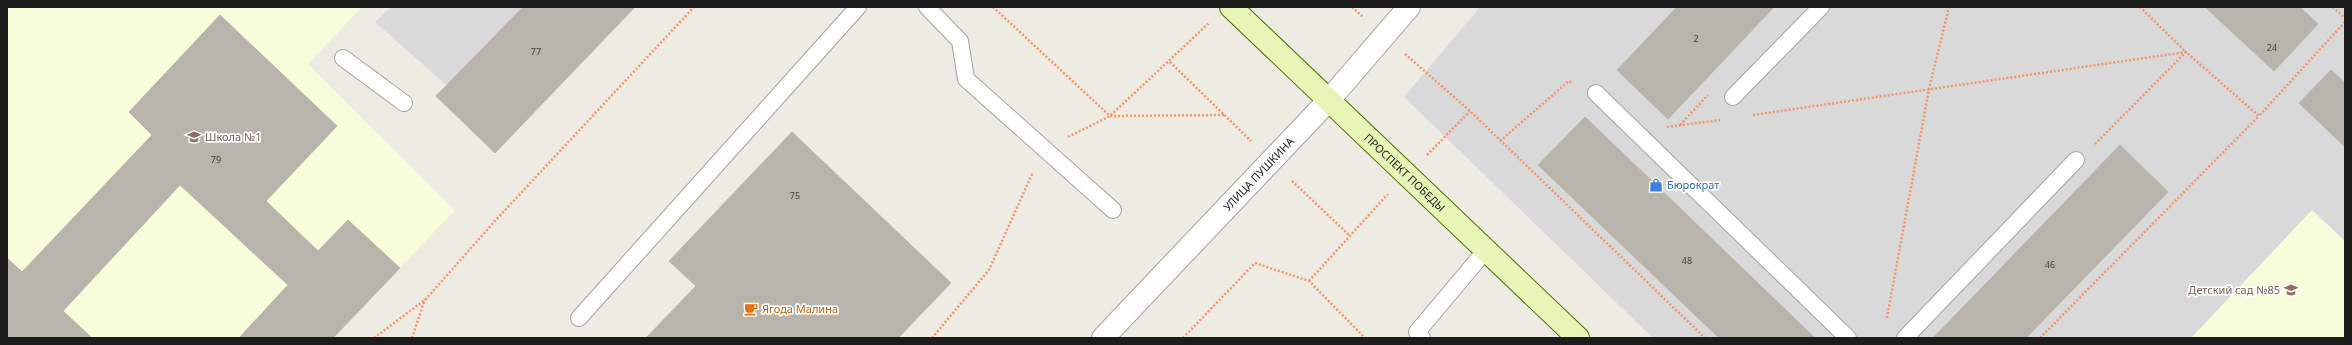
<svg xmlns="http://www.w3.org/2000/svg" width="2352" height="345" font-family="'Noto Sans',sans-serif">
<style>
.residential{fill:#dad9d9}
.education{fill:#f7fdda}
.building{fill:#b9b4ab;stroke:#beb5a5}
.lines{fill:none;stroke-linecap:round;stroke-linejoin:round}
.service-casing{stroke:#a3a3a3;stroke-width:18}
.tertiary-casing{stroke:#a3a3a3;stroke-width:24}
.secondary-casing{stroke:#4e6d09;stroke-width:24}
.path{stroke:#f4946c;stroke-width:2.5;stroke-dasharray:2 2;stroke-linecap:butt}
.service{stroke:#fff;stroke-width:16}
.tertiary{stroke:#fff;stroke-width:22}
.secondary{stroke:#e7f6b6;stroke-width:22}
.labels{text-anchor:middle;stroke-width:3.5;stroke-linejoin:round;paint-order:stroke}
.number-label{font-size:9px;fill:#434240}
.education-label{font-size:11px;fill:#785e54;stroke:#fff;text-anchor:start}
.street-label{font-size:11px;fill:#1c1c1c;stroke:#fff}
.shop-label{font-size:11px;fill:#366cbe;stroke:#fff;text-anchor:start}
.food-label{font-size:11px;fill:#c56008;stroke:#fff;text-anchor:start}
</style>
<rect width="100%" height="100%" fill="#edebe2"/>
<g class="residential">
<polygon points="391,7 585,7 488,122 375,22"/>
<polygon points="1480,7 2345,7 2345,338 1653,338 1404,97"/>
</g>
<g class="education">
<polygon points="7,7 362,7 308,64 455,210 333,338 7,338"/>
<polygon points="2312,210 2345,241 2345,338 2191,338"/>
</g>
<g class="building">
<polygon points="523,7 635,7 495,153 436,96"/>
<polygon points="1677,7 1774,7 1668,119 1617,70"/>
<polygon points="2205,7 2300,7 2318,24 2274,71"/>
<polygon points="220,15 337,126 266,201 318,251 348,220 400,268 333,338 239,338 288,285 180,185 63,311 92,338 7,338 7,258 22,272 152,135 129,112"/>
<polygon points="2331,70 2345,83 2345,147 2299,103"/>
<polygon points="1585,117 1656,185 1815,338 1719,338 1538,165"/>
<polygon points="792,132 951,283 898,338 646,338 696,286 669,261"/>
<polygon points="2120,145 2168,192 2026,338 1933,338"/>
</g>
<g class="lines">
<g class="service-casing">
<g id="service">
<polyline points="927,7 960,41 966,79 1113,210"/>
<polyline points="343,58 404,103"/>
<polyline points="1596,93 1848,338"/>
<polyline points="1733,97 1821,7"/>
<polyline points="579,318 858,7"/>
<polyline points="1422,338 1417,332 1486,250"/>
<polyline points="1905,338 2076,160"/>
</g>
</g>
<g class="tertiary-casing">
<g id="tertiary">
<path id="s1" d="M1103 338 1329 100 1409 7"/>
</g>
</g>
<g class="secondary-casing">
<g id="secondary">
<path id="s2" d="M1231 7 1578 338"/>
</g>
</g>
<g class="path">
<polyline points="993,7 1110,116 1224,115"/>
<polyline points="1352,7 1363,17"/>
<polyline points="2333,7 2345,18"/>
<polyline points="1405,54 1470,111 1705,338"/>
<polyline points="1170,62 1251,141"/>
<polyline points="1753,115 2186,52 2259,116 2345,22"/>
<polyline points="1680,125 1708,95"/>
<polyline points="1667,127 1720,120"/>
<polyline points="1068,137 1110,116 1209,23"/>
<polyline points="1500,141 1569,81 1572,83"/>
<polyline points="2095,144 2186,52 2140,7"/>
<polyline points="1427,155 1470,111"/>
<polyline points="1292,181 1349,235"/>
<polyline points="1309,281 1388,194"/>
<polyline points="1887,318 1929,89 1949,7"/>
<polyline points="374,338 426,299 493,223 694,7"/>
<polyline points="412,338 425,299"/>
<polyline points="932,338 989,270 1033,172"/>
<polyline points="1183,338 1255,263 1309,281 1365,338"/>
<polyline points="2040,338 2259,116"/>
</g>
<use href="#service" class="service"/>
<use href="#tertiary" class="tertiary"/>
<use href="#secondary" class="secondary"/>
</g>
<defs>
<g id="school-bare" transform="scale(1.08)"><path d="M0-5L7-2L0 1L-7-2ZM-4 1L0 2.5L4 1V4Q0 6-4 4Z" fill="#8d6e63" stroke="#fff" stroke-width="2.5" paint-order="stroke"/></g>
<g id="shop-bare" transform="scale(1.08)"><path d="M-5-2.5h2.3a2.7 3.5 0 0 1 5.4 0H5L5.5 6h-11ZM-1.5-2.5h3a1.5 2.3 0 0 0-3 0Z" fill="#3f7fe0" stroke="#fff" stroke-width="2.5" paint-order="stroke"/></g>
<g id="cafe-bare" transform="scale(1.08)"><path d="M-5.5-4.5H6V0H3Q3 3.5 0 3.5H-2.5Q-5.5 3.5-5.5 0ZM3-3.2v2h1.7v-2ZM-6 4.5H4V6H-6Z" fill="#e8710a" stroke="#fff" stroke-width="2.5" paint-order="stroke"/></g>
</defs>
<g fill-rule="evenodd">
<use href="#school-bare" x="194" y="137"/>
<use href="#shop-bare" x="1656" y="185"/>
<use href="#school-bare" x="2291" y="290"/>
<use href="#cafe-bare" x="751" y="309"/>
</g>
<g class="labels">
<g class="number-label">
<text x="1696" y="42">2</text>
<text x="2272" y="51">24</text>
<text x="536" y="55">77</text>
<text x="216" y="163">79</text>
<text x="795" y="199">75</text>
<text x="1687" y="264">48</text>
<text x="2050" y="268">46</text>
</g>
<g class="education-label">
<text x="205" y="141">Школа №1</text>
<text x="2280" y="294" text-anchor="end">Детский сад №85</text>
</g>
<g class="street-label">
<text dy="4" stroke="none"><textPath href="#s2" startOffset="240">ПРОСПЕКТ ПОБЕДЫ</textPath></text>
<text dy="4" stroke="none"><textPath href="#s1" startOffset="226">УЛИЦА ПУШКИНА</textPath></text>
</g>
<g class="shop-label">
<text x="1667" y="189">Бюрократ</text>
</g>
<g class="food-label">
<text x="762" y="313">Ягода Малина</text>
</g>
</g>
<rect width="2352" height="345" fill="none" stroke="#1c1c1c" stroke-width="16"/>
</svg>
